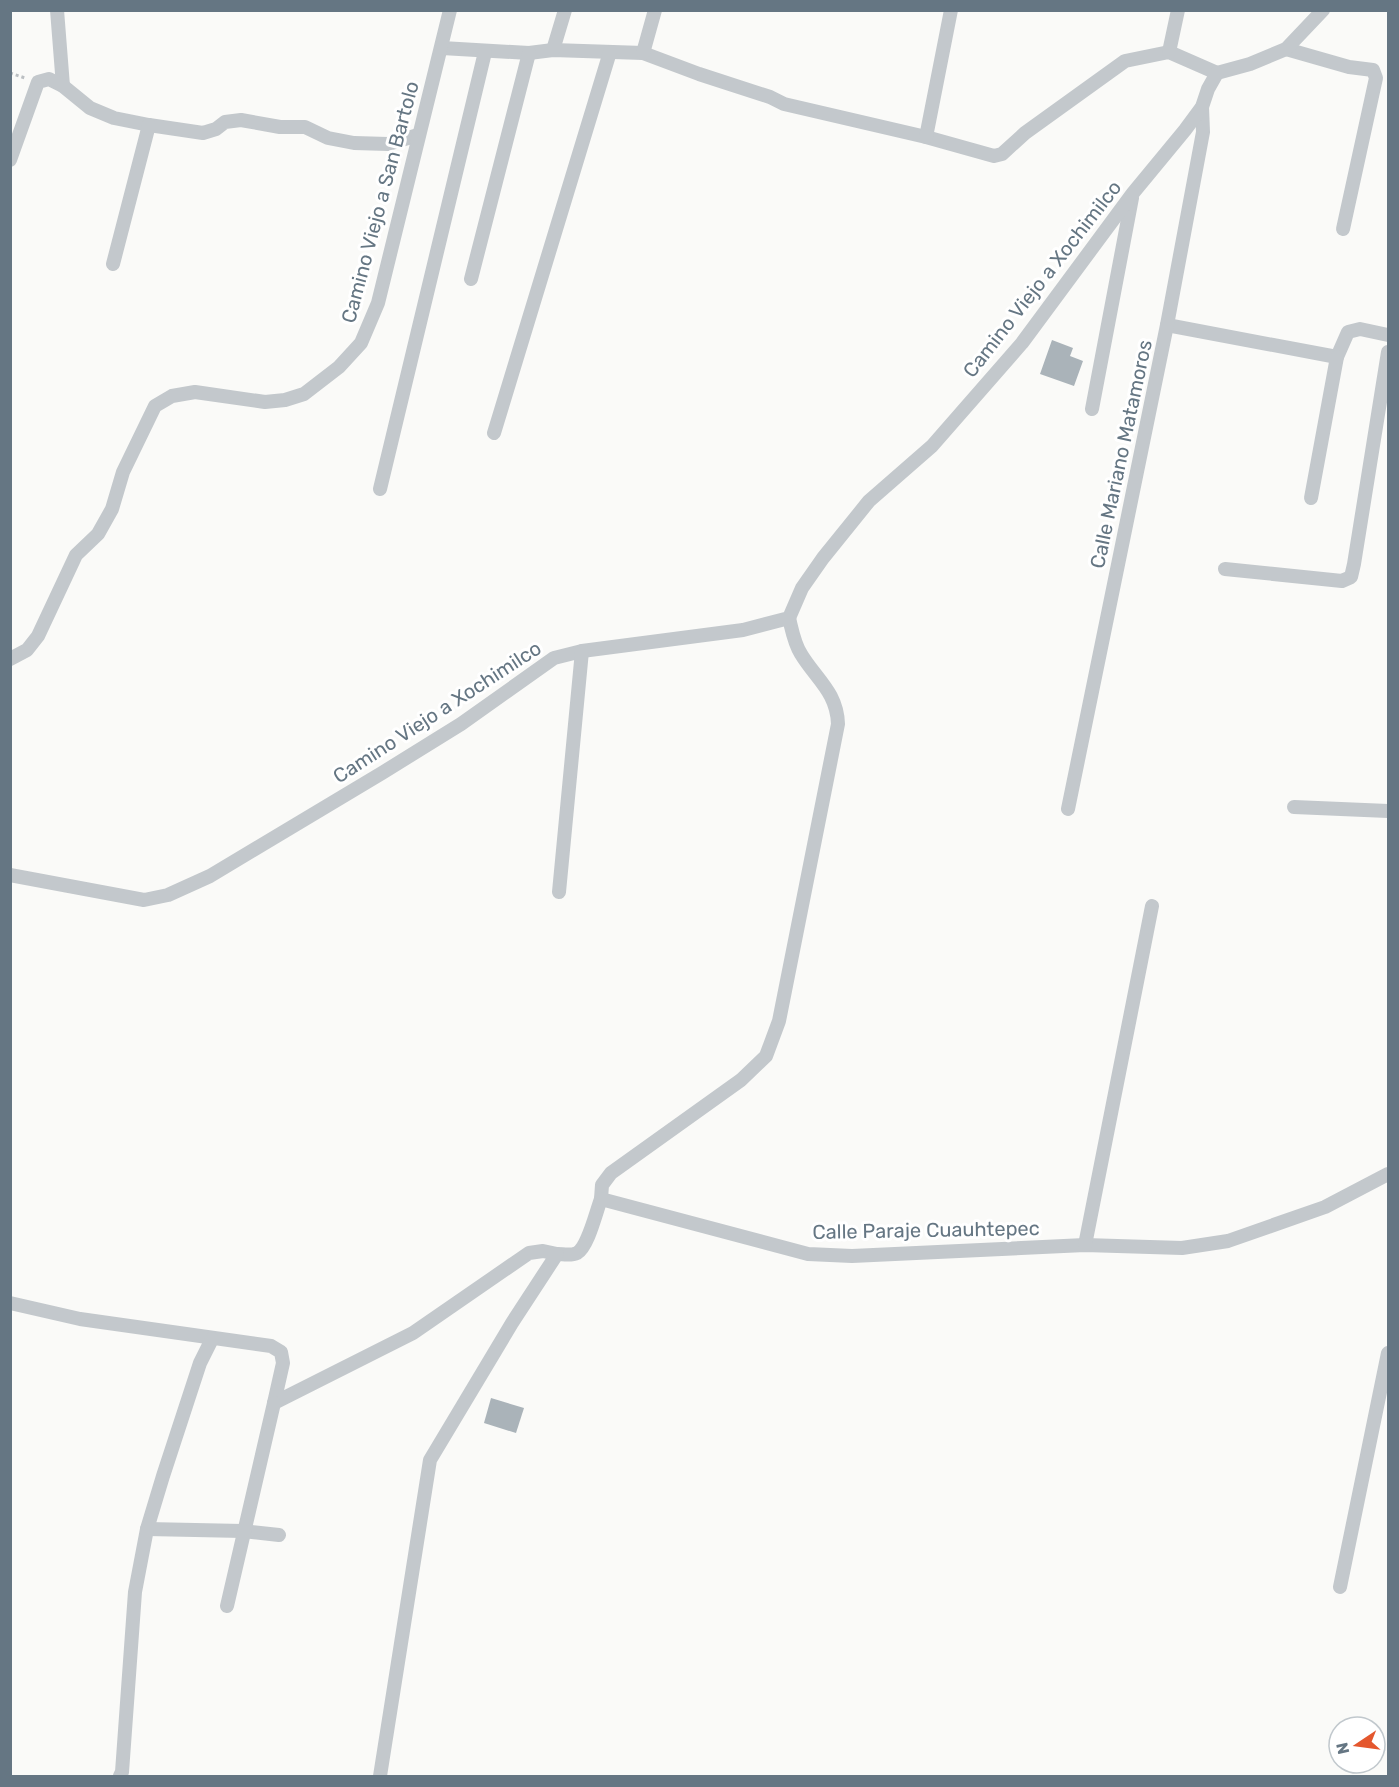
<svg xmlns="http://www.w3.org/2000/svg" width="1399" height="1787" font-family="Rubik,sans-serif">
<style>
.building{fill:#aab3b9}
.lines{fill:none;stroke-linecap:round;stroke-linejoin:round}
.path{stroke:#bbbfc2;stroke-width:3;stroke-dasharray:3 3;stroke-linecap:butt}
.minor{stroke:#c3c8cc;stroke-width:14}
.labels{text-anchor:middle;stroke-width:6;stroke-linejoin:round;paint-order:stroke}
.street-label{font-size:20px;fill:#657683;stroke:#fff}
</style>
<rect width="100%" height="100%" fill="#fafaf8"/>
<g class="building">
<polygon points="1052,340 1073,348 1070,356 1083,361 1074,386 1040,374"/>
<polygon points="491,1398 524,1408 516,1433 484,1423"/>
</g>
<g class="lines">
<polyline class="path" points="10,73 25,78"/>
<g class="minor">
<polyline points="57,10 63,86"/>
<polyline points="442,48 529,53 553,50 643,53 699,74 770,97 784,104 926,137 994,156 1002,154 1025,133 1125,61 1169,52 1217,73"/>
<polyline points="1286,49 1349,67 1373,70 1376,78 1343,229"/>
<polyline points="553,50 565,10"/>
<polyline points="1169,52 1178,10"/>
<polyline points="643,53 655,10"/>
<polyline points="1217,73 1250,64 1286,49 1323,10"/>
<polyline points="926,137 951,10"/>
<polyline points="10,160 38,82 49,79 63,86 90,108 114,118 149,125 203,133 216,129 225,122 241,120 280,127 305,127 328,138 354,143 388,144 418,135"/>
<polyline points="113,264 149,125"/>
<polyline points="471,279 529,53"/>
<polyline points="1167,325 1337,357 1348,332 1360,329 1388,335"/>
<polyline points="1092,409 1132,198"/>
<polyline points="494,433 610,52"/>
<polyline points="380,489 485,52"/>
<polyline points="1311,498 1337,357"/>
<polyline points="1225,569 1342,581 1351,577 1354,564 1388,352"/>
<path d="M789 618C792 630 794 643 801 654 816 679 837 692 838 724L779 1021 766 1056 741 1080 611 1173 602 1185 601 1199 808 1254 852 1256 1085 1245 1182 1248 1228 1241 1325 1207 1388 1174"/>
<polyline points="10,659 27,650 38,636 76,555 98,534 112,509 123,472 155,406 172,396 195,392 265,402 285,400 304,394 339,367 361,343 378,303 450,10"/>
<polyline points="1294,807 1388,811"/>
<polyline points="1068,809 1167,325 1203,132 1202,107"/>
<polyline points="10,875 144,900 168,895 210,876 382,773 461,724 554,658 582,651 743,630 789,618 802,588 823,558 869,501 932,446 1022,343 1133,193 1185,130 1202,107 1208,89 1217,73"/>
<polyline points="559,892 582,651"/>
<polyline points="1085,1245 1152,906"/>
<path d="M557 1254C563 1254 571 1256 577 1253 588 1247 596 1212 601 1199"/>
<polyline points="10,1303 80,1319 271,1346 281,1352 283,1363 274,1403 413,1333 529,1253 543,1251 557,1254 512,1323 430,1460 380,1776"/>
<polyline points="147,1529 243,1531 279,1535"/>
<polyline points="1340,1587 1388,1353"/>
<polyline points="227,1606 274,1403"/>
<polyline points="120,1776 122,1772 135,1592 147,1529 163,1476 200,1363 212,1339"/>
</g>
</g>
<g class="labels">
<g class="street-label">
<text transform="translate(380 202) rotate(-75)" y="7">Camino Viejo a San Bartolo</text>
<text transform="translate(1042 279) rotate(-52)" y="7">Camino Viejo a Xochimilco</text>
<text transform="translate(1121 454) rotate(-78)" y="7">Calle Mariano Matamoros</text>
<text transform="translate(437 712) rotate(-33)" y="7">Camino Viejo a Xochimilco</text>
<text transform="translate(926 1230) rotate(-1)" y="7">Calle Paraje Cuauhtepec</text>
</g>
</g>
<rect width="1399" height="1787" fill="none" stroke="#657683" stroke-width="24"/>
<g transform="translate(1357 1745) rotate(257)"><circle r="28" fill="#ffffff" stroke="#c1c8cd" stroke-width="1.5"/>
<path d="M0-4.5L10 22L0 15L-10 22Z" fill="#e4572e"/>
<text y="-9" font-size="16" font-weight="bold" text-anchor="middle" fill="#657683">N</text>
</g>
</svg>
